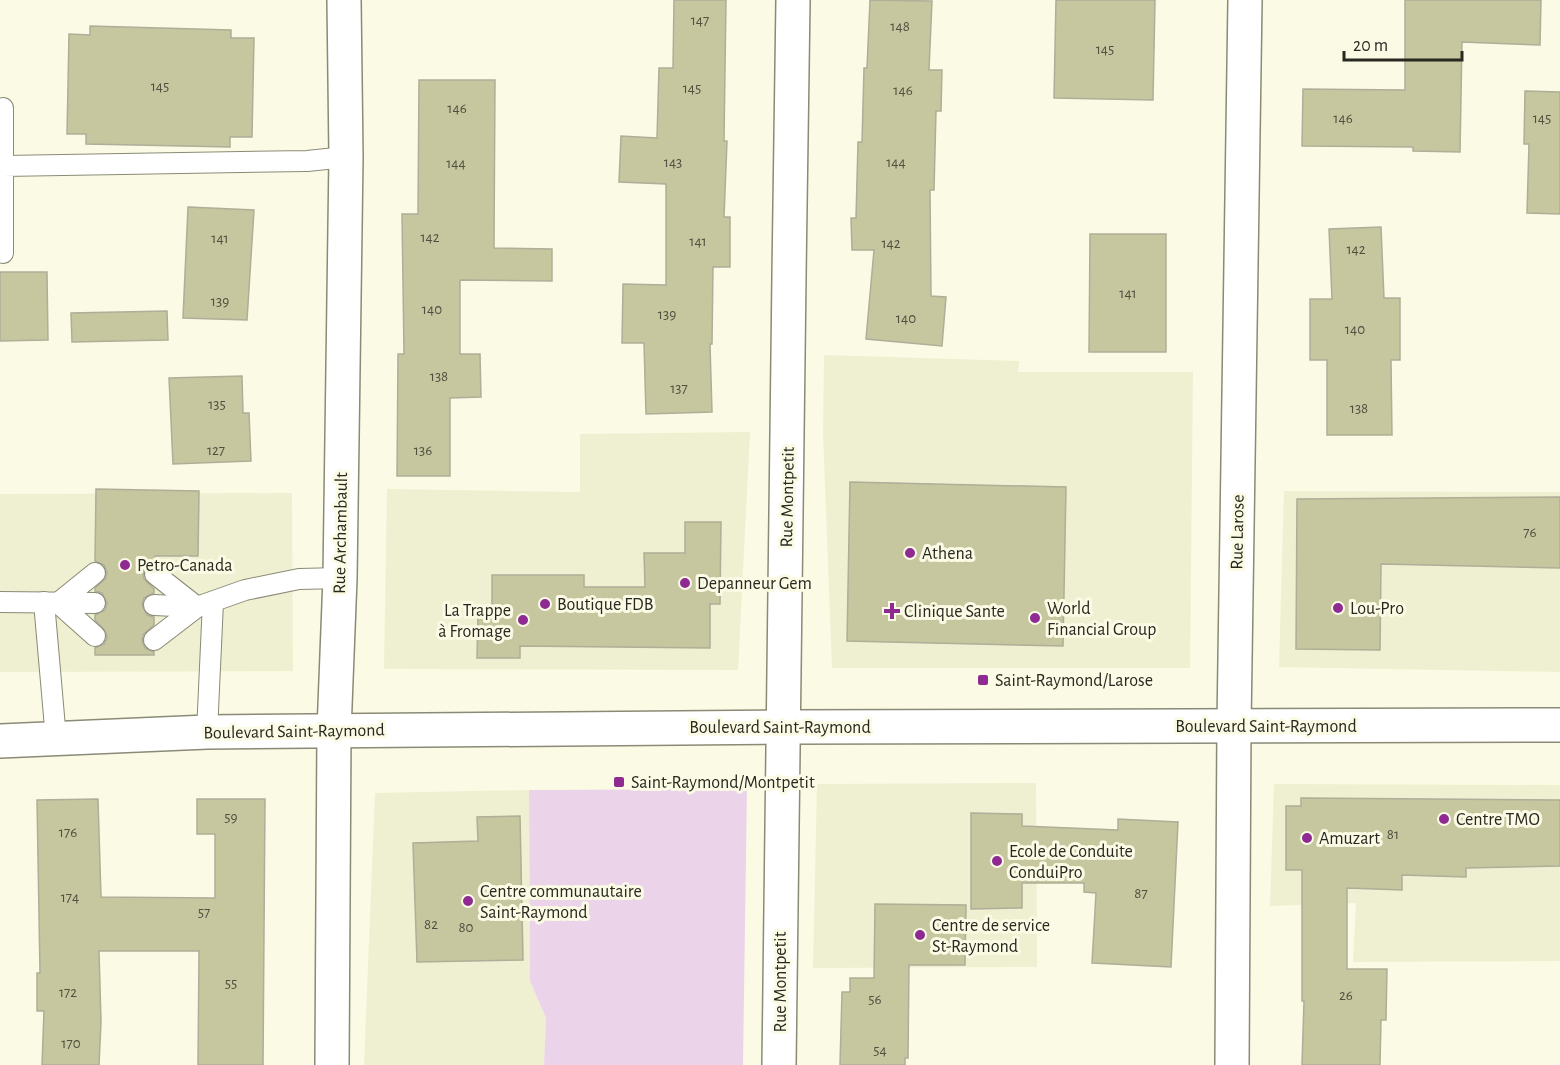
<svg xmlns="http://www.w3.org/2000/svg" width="1560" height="1065" font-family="'Alegreya Sans',sans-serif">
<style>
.built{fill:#efefd1}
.green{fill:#ebd4ea}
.building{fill:#c6c69f;stroke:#aeae99;stroke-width:1.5}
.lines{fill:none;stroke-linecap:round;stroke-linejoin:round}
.lane-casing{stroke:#8a8a76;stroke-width:22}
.street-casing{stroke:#8a8a76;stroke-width:36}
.secondary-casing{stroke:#8a8a76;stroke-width:36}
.lane{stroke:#fff;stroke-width:20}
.street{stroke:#fff;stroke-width:33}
.secondary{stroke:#fff;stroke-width:33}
.poi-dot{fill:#8e2a91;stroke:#fbfbe5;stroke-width:2}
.labels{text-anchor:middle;stroke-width:6;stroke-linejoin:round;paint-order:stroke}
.number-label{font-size:15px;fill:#505040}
.street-label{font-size:18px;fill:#282820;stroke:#fbfbe5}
.poi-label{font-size:18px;fill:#282820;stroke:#fbfbe5;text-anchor:start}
</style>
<rect width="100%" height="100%" fill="#fbfbe5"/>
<g class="built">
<polygon points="824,355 1019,361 1018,372 1193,372 1190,668 832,668 823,432"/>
<polygon points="750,432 738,670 384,669 387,489 580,492 580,434"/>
<polygon points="1284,491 1560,492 1560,672 1279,667"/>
<polygon points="292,493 293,671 0,672 0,494"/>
<polygon points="1036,783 1037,967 813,968 817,784"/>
<polygon points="1274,784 1560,785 1560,961 1353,962 1356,903 1270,906"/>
<polygon points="529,790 530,981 546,1018 544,1065 364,1065 375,793"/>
</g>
<polygon class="green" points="747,789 743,1065 544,1065 546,1018 530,981 529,790"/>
<g class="building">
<polygon points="674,0 726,0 724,141 727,141 724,217 730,217 730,267 713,267 712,344 710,344 712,412 646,414 644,343 622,343 623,284 666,285 666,184 619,182 621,136 657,138 659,68 673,68"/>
<polygon points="870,0 932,1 929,70 942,70 941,111 936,111 934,190 930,190 931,296 946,297 942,346 866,339 874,250 852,250 851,218 856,218 858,142 862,142 864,68 867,68"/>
<polygon points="1056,0 1155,0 1153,100 1054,98"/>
<polygon points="1405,0 1541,0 1540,45 1462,42 1460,152 1413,151 1413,147 1302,146 1303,89 1405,90"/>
<polygon points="90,26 231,30 231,38 254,38 252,137 230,137 230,147 86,144 86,134 67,134 69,34 90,35"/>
<polygon points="419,80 495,80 494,248 552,249 552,281 460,280 460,354 480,354 481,397 450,398 450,476 397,476 398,354 404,354 402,214 418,214"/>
<polygon points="1525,91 1560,92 1560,214 1527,213 1529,144 1524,144"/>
<polygon points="188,207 254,210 247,320 183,318"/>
<polygon points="1381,227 1384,298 1400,298 1400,360 1391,360 1392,435 1327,435 1327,360 1310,360 1310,299 1332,299 1329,229"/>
<polygon points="1090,234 1166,234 1166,352 1089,352"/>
<polygon points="0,272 47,272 48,340 0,341"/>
<polygon points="167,311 168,340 72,342 71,313"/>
<polygon points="242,376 243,413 249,413 251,461 173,464 169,378"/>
<polygon points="850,482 1066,487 1063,646 847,641"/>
<polygon points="96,489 199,491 198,556 155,556 155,562 146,566 143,572 144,579 154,589 154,593 144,598 142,605 147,615 154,617 154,625 143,635 142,641 145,648 154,652 154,655 95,655 95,648 104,644 107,638 106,632 95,620 95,615 105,610 107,603 102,593 95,591 95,588 106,578 107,572 104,565 95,561"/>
<polygon points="1560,497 1560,568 1381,564 1380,650 1296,649 1297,499"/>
<polygon points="685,522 721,522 720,604 710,604 710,648 520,646 520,658 477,658 478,616 492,616 492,575 584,575 584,587 645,587 644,553 685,553"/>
<polygon points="1301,798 1560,800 1560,866 1466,868 1466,877 1402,875 1402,890 1347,888 1347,969 1387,969 1386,1020 1381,1020 1380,1065 1302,1065 1304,1001 1302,1001 1302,870 1286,870 1286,806 1301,806"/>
<polygon points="98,799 101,897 215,898 215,834 197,834 197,799 265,799 263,1065 198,1065 199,951 99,951 101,1022 99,1065 42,1065 44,1011 37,1011 37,973 40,973 37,800"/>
<polygon points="971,813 1022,814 1022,826 1118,830 1118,819 1178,822 1171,967 1092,963 1096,893 1084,892 1084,883 1022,883 1022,908 971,909"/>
<polygon points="520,816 523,960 417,962 413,843 478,841 477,817"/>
<polygon points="875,904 966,905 965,965 909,965 908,1058 905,1058 905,1065 840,1065 842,992 850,992 850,978 874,978"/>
</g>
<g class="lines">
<g class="lane-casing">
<g id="lane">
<polyline points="3,166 3,108"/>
<polyline points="3,253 3,166 307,161 346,157"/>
<polyline points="0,602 95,603"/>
<polyline points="44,602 56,739"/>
<polyline points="154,605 197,607 245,590 299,579 340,578"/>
<polyline points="95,636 58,603 95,573"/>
<polyline points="154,640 197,607 155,574"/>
<polyline points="207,732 213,602"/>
</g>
</g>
<g class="street-casing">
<g id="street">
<polyline points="332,1065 334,731 340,578 346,157 344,0"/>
<path d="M779 1065C782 710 788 355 793 0"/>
<polyline points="1232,1065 1234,725 1245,0"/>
</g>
</g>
<g class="secondary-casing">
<polyline id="secondary" points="0,741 207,732 782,727 1560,725"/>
</g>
<use href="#lane" class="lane"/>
<use href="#street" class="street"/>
<use href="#secondary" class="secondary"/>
</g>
<g class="poi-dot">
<circle cx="910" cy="553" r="6"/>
<circle cx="125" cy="565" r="6"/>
<circle cx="685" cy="583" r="6"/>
<circle cx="545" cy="604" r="6"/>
<circle cx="1338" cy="608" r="6"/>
<path d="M889 602h6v6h6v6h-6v6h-6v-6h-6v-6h6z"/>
<circle cx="1035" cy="618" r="6"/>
<circle cx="523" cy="620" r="6"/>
<rect x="977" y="674" width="12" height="12" rx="3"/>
<rect x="613" y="776" width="12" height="12" rx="3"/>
<circle cx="1444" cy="819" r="6"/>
<circle cx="1307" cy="838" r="6"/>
<circle cx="997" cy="861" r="6"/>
<circle cx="468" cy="901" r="6"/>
<circle cx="920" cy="935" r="6"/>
</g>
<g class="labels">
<g class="number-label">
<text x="700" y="25">147</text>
<text x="900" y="31">148</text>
<text x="1105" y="54">145</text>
<text x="160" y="91">145</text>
<text x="692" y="93">145</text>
<text x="903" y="95">146</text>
<text x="457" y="113">146</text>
<text x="1343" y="123">146</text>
<text x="1542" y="123">145</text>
<text x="673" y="167">143</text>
<text x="896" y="167">144</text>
<text x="456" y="168">144</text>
<text x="430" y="242">142</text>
<text x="220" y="243">141</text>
<text x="698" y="246">141</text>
<text x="891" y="248">142</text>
<text x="1356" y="254">142</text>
<text x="1128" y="298">141</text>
<text x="220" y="306">139</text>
<text x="432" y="314">140</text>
<text x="667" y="319">139</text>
<text x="906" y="323">140</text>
<text x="1355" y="334">140</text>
<text x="439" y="381">138</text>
<text x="679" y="393">137</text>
<text x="217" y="409">135</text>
<text x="1359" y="413">138</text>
<text x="216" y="455">127</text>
<text x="423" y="455">136</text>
<text x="1530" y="537">76</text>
<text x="231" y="822">59</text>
<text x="68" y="837">176</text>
<text x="1393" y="839">81</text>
<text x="1141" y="898">87</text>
<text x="70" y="902">174</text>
<text x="204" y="917">57</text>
<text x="431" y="929">82</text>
<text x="466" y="932">80</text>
<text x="231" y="988">55</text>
<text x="68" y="997">172</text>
<text x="1346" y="1000">26</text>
<text x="875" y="1004">56</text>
<text x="71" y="1048">170</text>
<text x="880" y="1055">54</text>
</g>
<g class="street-label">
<text transform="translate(787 497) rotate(-89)" y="6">Rue Montpetit</text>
<text transform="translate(1237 532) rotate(-89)" y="6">Rue Larose</text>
<text transform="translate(340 533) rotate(-89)" y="6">Rue Archambault</text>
<text x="1266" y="732">Boulevard Saint-Raymond</text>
<text x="780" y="733">Boulevard Saint-Raymond</text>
<text transform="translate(294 731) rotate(-1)" y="6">Boulevard Saint-Raymond</text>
<text transform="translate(780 982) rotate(-90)" y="6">Rue Montpetit</text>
</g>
<g class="poi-label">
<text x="922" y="559">Athena</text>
<text x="137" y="571">Petro-Canada</text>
<text x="697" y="589">Depanneur Gem</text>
<text x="557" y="610">Boutique FDB</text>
<text x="1047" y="614">World<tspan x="1047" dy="21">Financial Group</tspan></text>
<text x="1350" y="614">Lou-Pro</text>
<text x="511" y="616" text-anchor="end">La Trappe<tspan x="511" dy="21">à Fromage</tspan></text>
<text x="904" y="617">Clinique Sante</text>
<text x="995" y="686">Saint-Raymond/Larose</text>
<text x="631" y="788">Saint-Raymond/Montpetit</text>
<text x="1456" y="825">Centre TMO</text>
<text x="1319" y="844">Amuzart</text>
<text x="1009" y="857">Ecole de Conduite<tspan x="1009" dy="21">ConduiPro</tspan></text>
<text x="480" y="897">Centre communautaire<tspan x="480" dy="21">Saint-Raymond</tspan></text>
<text x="932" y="931">Centre de service<tspan x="932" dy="21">St-Raymond</tspan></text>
</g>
</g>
<path d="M1344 51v9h118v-9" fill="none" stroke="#282820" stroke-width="3"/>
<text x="1353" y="51" font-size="18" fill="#282820" stroke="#fbfbe5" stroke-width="4.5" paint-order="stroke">20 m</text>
</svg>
